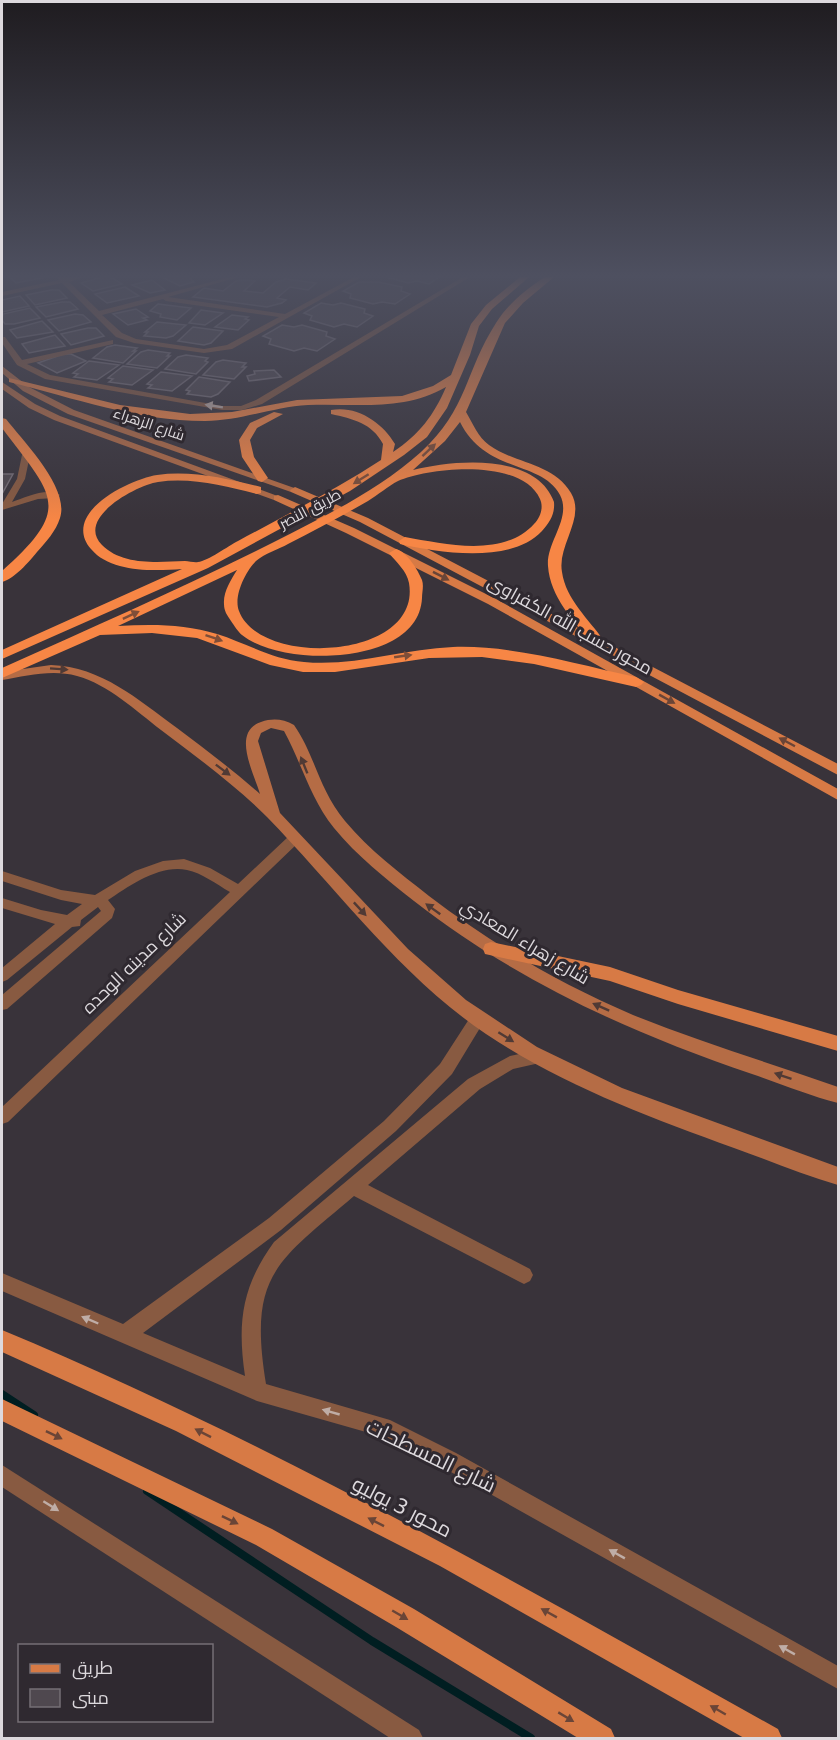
<svg xmlns="http://www.w3.org/2000/svg" width="840" height="1740" font-family="'Noto Sans',Cairo,sans-serif">
<style>
.lines{fill:none;stroke-linecap:round;stroke-linejoin:round}
.stream{stroke:#001e21;stroke-width:8}
.building{fill:#4f484f;stroke:#756d75;stroke-width:1.5}
.street{fill:#885a41;fill-rule:evenodd}
.secondary{fill:#b56c45;fill-rule:evenodd}
.primary{fill:#d77a45;fill-rule:evenodd}
.highway{fill:#f78645;fill-rule:evenodd}
.oneway{fill:#bfada6}
.oneway2{fill:#7f4e38}
.oneway3{fill:#6a4537}
.oneway4{fill:#503a35}
.labels{text-anchor:middle;stroke-width:6;stroke-linejoin:round;paint-order:stroke}
.far-street-label{font-size:15px;fill:#ddd9dd;stroke:#2f2930}
.street-label{font-size:18px;fill:#ddd9dd;stroke:#2f2930}
.near-street-label{font-size:21px;fill:#ddd9dd;stroke:#2f2930}
</style>
<rect width="100%" height="100%" fill="#39333a"/>
<g class="lines">
<g class="stream">
<polyline points="2,1394 34,1415"/>
<polyline points="147,1491 372,1641 531,1738"/>
</g>
</g>
<g class="building">
<polygon points="10,277 47,277 16,283"/>
<polygon points="102,277 111,277 122,284 93,291 81,283"/>
<polygon points="162,277 189,277 194,282 180,286"/>
<polygon points="386,277 439,277 429,284 417,281 408,283"/>
<polygon points="286,279 316,283 308,290 290,287 277,298 286,300 282,303 267,307 193,297 204,288 223,291 236,281 245,280 255,281 244,291 263,293 276,282"/>
<polygon points="152,280 165,290 150,293 132,285"/>
<polygon points="359,282 378,282 402,287 401,291 410,294 395,304 382,302 373,304 350,298 351,294 343,291"/>
<polygon points="125,287 139,296 107,303 95,294"/>
<polygon points="51,290 59,290 67,298 35,305 26,295"/>
<polygon points="20,296 29,306 2,312 2,300"/>
<polygon points="62,302 70,302 78,309 46,317 36,307"/>
<polygon points="321,303 333,305 341,303 365,309 364,313 373,316 357,327 344,324 334,327 310,320 312,316 304,313"/>
<polygon points="158,304 191,308 177,320 160,317 161,314 150,311"/>
<polygon points="30,308 40,318 14,324 5,324 2,320 3,314"/>
<polygon points="136,309 148,317 143,318 147,320 128,325 113,314"/>
<polygon points="201,310 223,313 205,325 189,323"/>
<polygon points="75,314 83,315 91,322 59,331 48,320"/>
<polygon points="232,315 248,317 245,319 249,320 238,330 215,327"/>
<polygon points="42,321 53,332 17,338 10,330"/>
<polygon points="157,322 186,325 173,336 166,338 144,336 148,332 145,332"/>
<polygon points="282,325 294,327 302,325 327,332 326,336 335,339 317,351 304,348 294,351 269,344 271,339 263,336"/>
<polygon points="193,327 223,331 211,343 204,345 178,341"/>
<polygon points="88,328 96,328 104,336 71,345 61,334"/>
<polygon points="55,335 65,346 29,353 22,344"/>
<polygon points="115,345 137,348 133,351 136,351 123,363 93,358 107,347"/>
<polygon points="148,350 170,353 167,356 170,356 157,368 127,364 141,352"/>
<polygon points="63,354 71,354 86,361 57,373 38,363"/>
<polygon points="186,355 208,358 205,361 208,362 196,374 165,369 178,357"/>
<polygon points="223,360 246,363 242,367 246,367 234,379 203,375 216,362"/>
<polygon points="89,361 119,365 97,380 74,377 78,374 73,373"/>
<polygon points="123,366 153,370 132,385 109,382 113,379 108,378"/>
<polygon points="274,370 281,377 249,381 247,376 255,374 254,371"/>
<polygon points="161,372 192,376 172,391 148,388 152,385 147,384"/>
<polygon points="199,377 230,382 218,394 211,397 187,394 190,391 186,390"/>
<polygon points="2,474 13,474 2,494"/>
</g>
<g class="lines">
<g class="street">
<path d="M57 277H84L69 282 99 311 230 277H239L168 297 285 314 354 277H361L232 349 204 353 134 343 116 337 62 283 2 296V292L59 280ZM163 299 166 301 279 317 227 345 204 349 136 339 122 333 102 315Z"/>
<polygon points="463,277 470,277 262,404 242,410 222,410 45,379 17,365 2,343 2,337 5,337 22,360 113,340 113,344 27,364 50,375 222,406 241,406 256,400"/>
<path d="M26 452 30 455 25 479 12 502C26 497 47 487 60 495L55 498 38 499 2 510V504L17 479 22 455Z"/>
<path d="M294 834 301 839 299 842 8 1122 2 1124V1107L230 892C216 884 202 873 187 870 160 864 129 886 108 900L115 909 112 918 7 1009 2 1010V995L101 911 98 907 81 920 80 926 72 927 7 980 2 982V968L55 924 2 908V898L41 910 67 915 82 904 61 900 2 881V871L61 890 95 895 135 871 163 861 184 859 210 868 238 884 289 836Z"/>
<path d="M478 1011 483 1013 486 1018 452 1074 396 1131 281 1230 143 1333 245 1376C237 1322 242 1286 274 1242L468 1079 510 1056 538 1050 544 1052 546 1057 544 1062 513 1069 480 1089 368 1185 530 1269 533 1275 530 1281 524 1284 518 1281 354 1196C277 1262 248 1274 266 1384L390 1420 456 1453 838 1666V1689L442 1467 380 1436 257 1401 2 1291V1273L123 1324 269 1218 384 1121 440 1064 473 1013Z"/>
<polygon points="2,1465 419,1730 423,1738 390,1738 2,1487"/>
</g>
<g class="secondary">
<polygon points="2,366 29,387 74,410 300,490 291,492 68,414 23,391 2,373"/>
<polygon points="2,382 35,404 60,416 283,498 274,500 54,420 29,408 2,389"/>
<path d="M51 665C102 667 137 699 177 728 205 749 234 771 260 794 254 773 231 732 261 722 273 718 283 719 294 725 315 755 319 790 345 821 369 850 400 873 429 896 492 944 560 984 633 1015 700 1042 770 1063 838 1087V1103C810 1096 781 1084 752 1074 629 1032 518 982 414 901 386 879 357 856 334 828 310 798 302 764 284 731L271 728 261 733 258 741 280 813 408 949 466 1000 537 1047 622 1088 838 1167V1185C803 1175 768 1160 734 1148 648 1117 562 1085 486 1034 400 976 338 890 267 817 235 785 198 758 161 730 135 710 109 685 77 676 52 669 26 676 2 680V672Z"/>
</g>
<g class="primary">
<polygon points="295,487 368,518 838,764 838,775 360,522 291,492 290,490"/>
<polygon points="278,495 354,528 496,599 838,789 838,800 488,604 346,533 274,500 274,496"/>
<polygon points="491,942 610,967 678,990 838,1036 838,1051 678,1004 610,981 485,954 483,949 485,944"/>
<path d="M2 1330C271 1442 524 1587 778 1729L782 1738H744L440 1566 176 1431 2 1352Z"/>
<polygon points="2,1399 272,1529 414,1609 611,1729 615,1738 578,1738 396,1627 256,1545 2,1421"/>
</g>
<g class="highway">
<path d="M520 277H529L492 309 479 326 470 355 447 408 427 437 404 455 350 491 208 568 2 659V650L182 569C154 571 111 573 91 549 60 513 130 479 157 475 192 470 228 479 261 487V493L257 494C225 486 191 477 158 482 137 485 75 518 102 545 123 566 158 562 185 561 189 561 195 563 198 562 208 561 228 546 238 541 286 515 335 490 381 460L383 444C372 423 353 419 331 414V410C357 405 383 423 395 444L393 452C419 435 434 415 446 387 403 412 355 403 308 405 273 407 240 421 205 421 137 421 74 398 9 382V378L120 405 190 414 232 412 297 400 402 396 433 386 451 375 471 324 486 305Z"/>
<path d="M545 277H554L523 303 505 323 466 412C473 424 478 437 489 445 515 464 553 463 571 493 586 518 557 545 562 572 566 600 589 619 604 641L602 644H592C574 621 550 597 548 566 546 542 572 518 560 495 541 460 486 474 460 422L445 441 413 470C453 460 536 452 554 502 555 514 550 522 542 531 512 564 439 553 400 544L399 541 405 537C445 544 503 558 534 524 540 518 544 508 540 499 522 458 430 467 398 481 388 486 378 495 368 501 342 516 315 530 288 544 279 549 264 554 256 561 246 571 233 596 239 611 260 668 422 660 409 583 407 571 396 562 389 553L396 549C407 552 418 570 422 580 424 586 422 592 422 598 419 666 283 668 242 635 238 632 234 625 231 621 227 615 224 611 224 604 223 592 231 580 237 570L118 626C152 624 185 624 217 634 246 643 273 660 304 662 353 667 403 649 453 647 514 645 576 664 636 677L644 682 641 685 636 687 534 664 482 657 429 658 335 672H303L270 665 197 638 152 633 100 635 2 678V668C93 627 185 587 274 542 325 516 379 490 421 452 468 409 465 371 496 323 508 304 526 289 545 277Z"/>
<polygon points="274,412 283,414 257,428 250,440 254,457 268,478 262,482 258,481 242,457 239,440 250,423"/>
<path d="M2 418 6 419C23 441 70 488 60 518 56 531 46 542 37 552 29 562 14 579 2 582V571C74 507 53 496 2 428Z"/>
</g>
</g>
<defs><path id="oneway-solid" d="M-6-.8H1V-3.2L6.5 0L1 3.2V.8H-6Z" transform="scale(1.5)"/></defs>
<g class="oneway">
<use href="#oneway-solid" transform="translate(214 406) rotate(-171)"/>
<use href="#oneway-solid" transform="translate(90 1320) rotate(-157)"/>
<use href="#oneway-solid" transform="translate(331 1412) rotate(-164)"/>
<use href="#oneway-solid" transform="translate(51 1506) rotate(32)"/>
<use href="#oneway-solid" transform="translate(617 1554) rotate(-151)"/>
<use href="#oneway-solid" transform="translate(787 1650) rotate(-151)"/>
</g>
<g class="oneway2">
<use href="#oneway-solid" transform="translate(429 450) rotate(-43)"/>
<use href="#oneway-solid" transform="translate(361 479) rotate(148)"/>
<use href="#oneway-solid" transform="translate(131 615) rotate(-25)"/>
<use href="#oneway-solid" transform="translate(214 638) rotate(19)"/>
<use href="#oneway-solid" transform="translate(403 656) rotate(-8)"/>
</g>
<g class="oneway3">
<use href="#oneway-solid" transform="translate(441 576) rotate(27)"/>
<use href="#oneway-solid" transform="translate(667 699) rotate(29)"/>
<use href="#oneway-solid" transform="translate(787 742) rotate(-152)"/>
<use href="#oneway-solid" transform="translate(203 1433) rotate(-153)"/>
<use href="#oneway-solid" transform="translate(54 1435) rotate(26)"/>
<use href="#oneway-solid" transform="translate(230 1520) rotate(26)"/>
<use href="#oneway-solid" transform="translate(376 1522) rotate(-153)"/>
<use href="#oneway-solid" transform="translate(549 1613) rotate(-151)"/>
<use href="#oneway-solid" transform="translate(400 1615) rotate(30)"/>
<use href="#oneway-solid" transform="translate(718 1710) rotate(-150)"/>
<use href="#oneway-solid" transform="translate(566 1717) rotate(31)"/>
</g>
<g class="oneway4">
<use href="#oneway-solid" transform="translate(59 669) rotate(4)"/>
<use href="#oneway-solid" transform="translate(304 765) rotate(-112)"/>
<use href="#oneway-solid" transform="translate(223 770) rotate(37)"/>
<use href="#oneway-solid" transform="translate(360 909) rotate(47)"/>
<use href="#oneway-solid" transform="translate(433 909) rotate(-144)"/>
<use href="#oneway-solid" transform="translate(601 1007) rotate(-156)"/>
<use href="#oneway-solid" transform="translate(506 1037) rotate(32)"/>
<use href="#oneway-solid" transform="translate(783 1076) rotate(-161)"/>
</g>
<linearGradient id="sky" x2="0" y2="1"><stop stop-color="#1f1c20"/><stop offset="0.53" stop-color="#4e5060"/><stop offset="1" stop-color="#4e5060" stop-opacity="0"/></linearGradient>
<rect width="840" height="520" fill="url(#sky)"/>
<g class="labels">
<g class="far-street-label">
<text transform="translate(149 424) rotate(19)" y="5">شارع الزهراء</text>
<text transform="translate(310 509) rotate(-28)" y="5">طريق النصر</text>
</g>
<g class="street-label">
<text transform="translate(570 625) rotate(29)" y="6">محور حسب الله الكفراوى</text>
<text transform="translate(525 942) rotate(31)" y="6">شارع زهراء المعادي</text>
<text transform="translate(134 963) rotate(-44)" y="6">شارع مدينه الوحده</text>
</g>
<g class="near-street-label">
<text transform="translate(431 1456) rotate(26)" y="7">شارع المسطحات</text>
<text transform="translate(402 1507) rotate(27)" y="7">محور 3 يوليو</text>
</g>
</g>
<rect width="840" height="1740" fill="none" stroke="#ddd9dd" stroke-width="6"/>
<rect x="18" y="1644" width="195" height="78" fill="#2f2930" stroke="#756f75" stroke-width="1.5"/>
<rect x="30" y="1664" width="30" height="9" fill="#d77a45" stroke="#756f75" stroke-width="1.5"/>
<text x="72" y="1674" font-size="18" fill="#ddd9dd">طريق</text>
<rect x="30" y="1689" width="30" height="18" fill="#4f484f" stroke="#756f75" stroke-width="1.5"/>
<text x="72" y="1704" font-size="18" fill="#ddd9dd">مبنى</text>
</svg>
